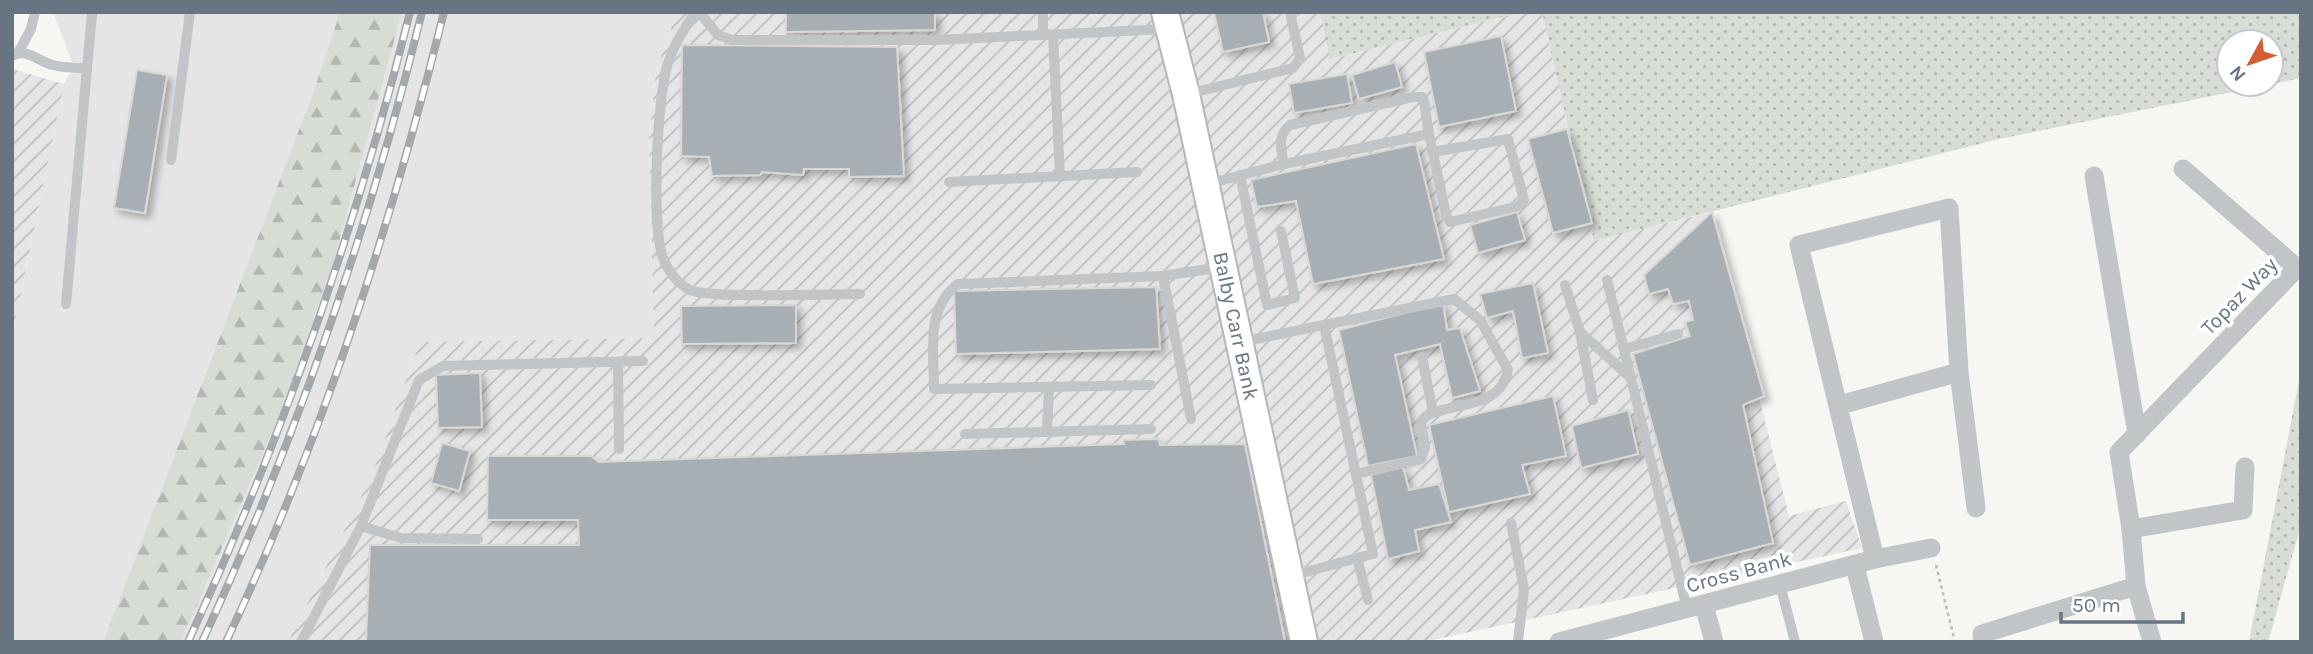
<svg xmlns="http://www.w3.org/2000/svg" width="2313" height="654" font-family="Karla,sans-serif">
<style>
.built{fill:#e4e5e4}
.industrial{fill:url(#industrial-furrows)}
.grass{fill:url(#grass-dots);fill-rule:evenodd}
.forest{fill:url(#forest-firs)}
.building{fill:#a8afb4;stroke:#d7d7d5;stroke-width:2;filter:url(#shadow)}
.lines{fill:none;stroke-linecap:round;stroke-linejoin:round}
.secondary-casing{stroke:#b4b8bc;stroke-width:30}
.path{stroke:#bbbdbf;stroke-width:2.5;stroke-dasharray:3.5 3.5;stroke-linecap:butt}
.lane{stroke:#c1c5c8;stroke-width:10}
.street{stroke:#c1c5c8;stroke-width:19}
.secondary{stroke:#fff;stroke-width:26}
.rail-casing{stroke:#a3a8ad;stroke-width:8}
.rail{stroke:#fff;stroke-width:5;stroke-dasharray:16;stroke-linecap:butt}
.labels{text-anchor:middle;stroke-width:7;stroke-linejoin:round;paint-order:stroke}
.street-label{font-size:21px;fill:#677582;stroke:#fff}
</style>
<defs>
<pattern id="industrial-furrows" width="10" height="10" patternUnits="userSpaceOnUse" patternTransform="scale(1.75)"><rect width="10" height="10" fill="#e4e5e4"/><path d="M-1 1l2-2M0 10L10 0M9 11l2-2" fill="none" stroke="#bdbebe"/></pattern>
<pattern id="grass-dots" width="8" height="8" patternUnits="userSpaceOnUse" patternTransform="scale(1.75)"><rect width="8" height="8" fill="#d7ddd4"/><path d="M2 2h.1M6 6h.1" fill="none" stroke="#b2b8b1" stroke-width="1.8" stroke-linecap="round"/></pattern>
<pattern id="forest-firs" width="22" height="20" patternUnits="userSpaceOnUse" patternTransform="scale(1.75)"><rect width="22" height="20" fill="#d7ddd4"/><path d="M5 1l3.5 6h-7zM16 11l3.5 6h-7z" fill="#b2b8b1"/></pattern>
<filter id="shadow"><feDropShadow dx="5" dy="5" stdDeviation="3.5" flood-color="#0004"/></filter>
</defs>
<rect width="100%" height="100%" fill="#f6f6f3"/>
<g class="built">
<polygon points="53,12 340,12 313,93 103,642 12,642 12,336 64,84 74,67"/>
<polygon points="402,12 677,12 656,71 649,140 654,338 420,342 370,479 288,642 181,642 282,410 333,264"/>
</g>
<g class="industrial">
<polygon points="677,12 1320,12 1331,59 1523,12 1542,12 1594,241 1712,212 1789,516 1846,501 1862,548 1423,642 288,642 370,479 420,342 654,338 649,140 656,71"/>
<polygon points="12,69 64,84 12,336"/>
</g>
<g class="grass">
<polygon points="1320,12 1523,12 1330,59"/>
<path d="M1542 12H2301V78L1999 139 1594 241ZM2229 42H2271V84H2229Z"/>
<polygon points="2301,370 2301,525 2268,642 2249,642"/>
</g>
<polygon class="forest" points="340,12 402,12 333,264 282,410 181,642 103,642 313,93"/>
<g class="building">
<polygon points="786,12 935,12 935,30 786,32"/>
<polygon points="1214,12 1263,12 1269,42 1223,52"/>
<polygon points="1501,36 1516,111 1439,127 1424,52"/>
<polygon points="682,45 897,47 904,176 849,177 849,169 804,169 803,175 762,172 760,175 712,176 709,157 681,156"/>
<polygon points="1395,62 1402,87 1359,99 1352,75"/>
<polygon points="137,70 167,75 145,213 114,208"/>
<polygon points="1347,74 1352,103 1294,113 1289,84"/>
<polygon points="1567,129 1592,223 1553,233 1528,139"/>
<polygon points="1416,144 1444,259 1313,284 1296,201 1257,207 1251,180"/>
<polygon points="1517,212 1525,240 1478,253 1470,225"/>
<polygon points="1712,212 1764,396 1743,405 1773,543 1690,565 1633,354 1690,336 1685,322 1693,320 1689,301 1673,304 1668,289 1649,294 1644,275"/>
<polygon points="1533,283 1548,353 1522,358 1513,311 1487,318 1480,294"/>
<polygon points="1156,287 1160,349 956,354 954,291"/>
<polygon points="1443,303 1447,330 1460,328 1480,391 1452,398 1440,344 1395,355 1417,456 1368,466 1339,330"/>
<polygon points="796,305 796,343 682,344 681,306"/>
<polygon points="480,373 482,427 438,428 436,375"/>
<polygon points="1553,396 1566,456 1522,465 1530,494 1449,512 1429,425"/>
<polygon points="1628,410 1638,454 1581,468 1572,426"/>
<polygon points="1158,439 1160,445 1245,444 1285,642 366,642 370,545 579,545 578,520 487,520 488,456 591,456 599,462 1124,444 1123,440"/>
<polygon points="442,443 470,451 459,491 431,483"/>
<polygon points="1403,467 1409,490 1439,484 1451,522 1415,530 1419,551 1388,559 1371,475"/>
</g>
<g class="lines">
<g class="secondary-casing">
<g id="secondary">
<path id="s1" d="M1165 12 1186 94 1304 642"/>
</g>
</g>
<polyline class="path" points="1936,565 1955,642"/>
<g class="lane">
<path d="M696 12C684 28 674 44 668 63 657 97 651 225 663 258 668 271 678 284 690 290 708 299 831 294 860 294"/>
<polyline points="699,12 718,35 732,40 936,40 1166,29"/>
<polyline points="1043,12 1043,35"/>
<polyline points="1053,35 1060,177"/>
<polyline points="18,53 31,29 35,12"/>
<path d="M12 56C26 47 39 62 53 65 64 68 76 68 87 68L66 304"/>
<polyline points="87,68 92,15"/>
<polyline points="1188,94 1293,68 1300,58 1290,12"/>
<path d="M1429 134 1424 101 1422 97H1413L1290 125C1277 135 1281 150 1284 164L1429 134 1446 215 1450 222 1519 206 1524 200 1508 139 1432 152"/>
<polyline points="171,160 190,12"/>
<polyline points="1240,175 1267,305 1295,298 1281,231"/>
<polyline points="949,182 1137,172"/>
<polyline points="1208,184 1284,164"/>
<polyline points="1607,280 1687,609"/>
<polyline points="1565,285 1580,332 1631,378"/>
<path d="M1324 325 1454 299 1480 320 1508 370C1499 411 1456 400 1426 416L1421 422 1425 447 1421 459 1356 474"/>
<polyline points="1580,332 1593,400"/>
<polyline points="1241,342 1324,325 1373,554 1357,558"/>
<polyline points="1624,349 1678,334"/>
<polyline points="1422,357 1433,412"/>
<polyline points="618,362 619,449"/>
<path d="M1151 385 934 389C934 351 925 309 958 284L1163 276"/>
<polyline points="1191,419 1163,276 1222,267"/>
<polyline points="1047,432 1049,387"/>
<polyline points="965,434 1151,429"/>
<polyline points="1511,523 1524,589 1518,642"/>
<polyline points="361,526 401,538 478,539"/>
<polyline points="1291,576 1357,558 1368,600"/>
<polyline points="1780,584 1795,642"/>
<polyline points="301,642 361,526 419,380 443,366 643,361"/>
</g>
<g class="street">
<polyline points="2094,176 2137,434"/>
<polyline points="1840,405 1959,372"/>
<polyline points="2131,529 2243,510 2245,467"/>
<polyline points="1875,559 1799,245 1949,208 1959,372 1976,508"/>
<polyline points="1855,566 1874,642"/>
<polyline points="2136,586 2131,529 2119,452 2297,268 2183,169"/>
<polyline points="1704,605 1714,642"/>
<polyline points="1559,642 1875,559 1931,548"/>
<polyline points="1983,642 1982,634 2136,586 2152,642"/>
</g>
<use href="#secondary" class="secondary"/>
<g class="rail-casing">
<g id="rail">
<path d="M188 642C282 439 356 229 410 12"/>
<path d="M202 642C296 440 369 229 422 12"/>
<path d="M226 642C321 441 391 227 444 12"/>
</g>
</g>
<use href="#rail" class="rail"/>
</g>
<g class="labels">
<g class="street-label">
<text transform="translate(2239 296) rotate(-46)" y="7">Topaz Way</text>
<text dy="7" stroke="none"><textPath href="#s1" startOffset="322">Balby Carr Bank</textPath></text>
<text transform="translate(1739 572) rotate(-15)" y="7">Cross Bank</text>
</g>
</g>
<rect width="2313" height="654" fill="none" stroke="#677582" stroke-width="28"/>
<g transform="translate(2250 63) rotate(230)"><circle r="33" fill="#ffffff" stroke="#c2c8cd" stroke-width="2"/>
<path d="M0-5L12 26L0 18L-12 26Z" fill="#d65d33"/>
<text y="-10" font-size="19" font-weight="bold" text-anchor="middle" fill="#677582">N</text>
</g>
<path d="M2061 612v10h122v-10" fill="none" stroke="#677582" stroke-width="3.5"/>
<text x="2072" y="612" font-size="21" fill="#677582" stroke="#ffffff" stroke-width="5" paint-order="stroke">50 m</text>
</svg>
